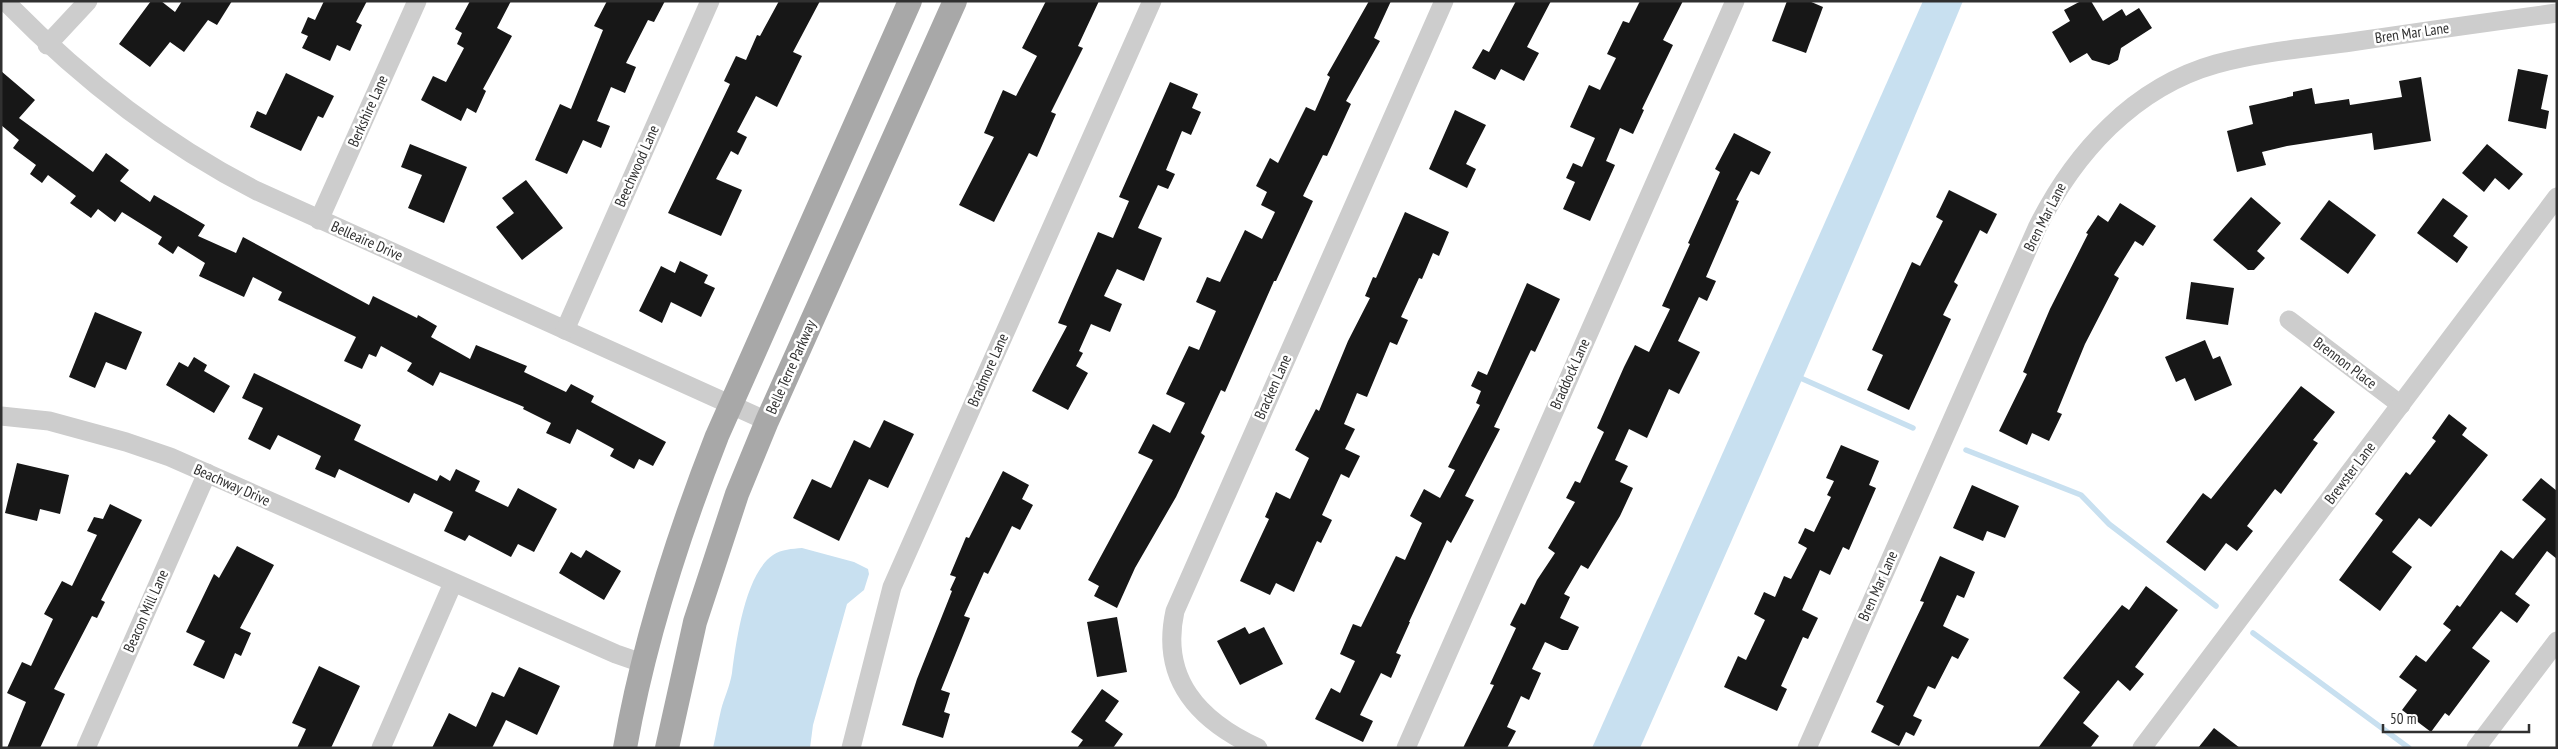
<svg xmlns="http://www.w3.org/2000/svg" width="2558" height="749" font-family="'PT Sans Narrow',sans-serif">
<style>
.water{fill:#c8e0f0}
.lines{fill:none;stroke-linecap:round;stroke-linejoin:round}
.stream{stroke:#c8e0f0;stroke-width:5.5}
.building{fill:#171717}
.minor{stroke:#cdcdcd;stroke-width:19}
.major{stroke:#a8a8a8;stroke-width:24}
.labels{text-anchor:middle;stroke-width:5;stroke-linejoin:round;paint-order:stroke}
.street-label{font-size:15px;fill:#303030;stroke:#fff}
</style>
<rect width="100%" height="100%" fill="#fff"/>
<g class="water">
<path d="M1923 1H1963C1859 252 1750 500 1640 748H1592Z"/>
<path d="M802 548 854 562 868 569 869 574 864 590 847 604 813 725 810 748H713C716 735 718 722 721 710 724 698 730 686 732 673 736 642 745 574 773 555 782 549 792 549 802 548Z"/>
</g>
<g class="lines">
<g class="stream">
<polyline points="1796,376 1913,428"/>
<polyline points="1966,450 2081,495 2109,524 2216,606"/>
<polyline points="2253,633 2409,748"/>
</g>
</g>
<g class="building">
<polygon points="151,1 161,1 175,12 182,1 232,1 217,25 208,20 184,52 170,42 150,67 119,44"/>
<polygon points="324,1 367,1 356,22 362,25 350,51 337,45 330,61 302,48 308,36 301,33 308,17 315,20"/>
<polygon points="470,1 511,1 497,28 512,36 483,89 486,91 476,113 467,108 461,121 421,100 433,76 446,82 464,48 457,44 462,33 455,29"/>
<polygon points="607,1 665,1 654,22 648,20 626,63 636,67 625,93 611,87 597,121 610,126 601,148 583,140 567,174 535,160 560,104 571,109 603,30 594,26"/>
<polygon points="779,1 820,1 793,52 802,56 777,107 756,96 737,132 747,137 738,155 731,151 716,179 742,190 721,236 668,213 730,84 724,81 736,56 746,60 757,35 760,36"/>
<polygon points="1046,1 1099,1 1078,46 1083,48 1051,112 1056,114 1037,157 1029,153 994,222 959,205 994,137 984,133 1003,90 1016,96 1037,56 1022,48"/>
<polygon points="1369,1 1391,1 1374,38 1380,41 1346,101 1351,104 1327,156 1323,155 1303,196 1313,201 1276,281 1274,281 1225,392 1221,390 1201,433 1205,436 1176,497 1135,568 1117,608 1094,596 1099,586 1088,580 1153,460 1138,453 1153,424 1170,433 1185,403 1166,394 1189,346 1199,350 1216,311 1196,302 1207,277 1220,282 1245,230 1262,239 1275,212 1261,205 1267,192 1256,186 1270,158 1278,163 1306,107 1315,111 1330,77 1327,75"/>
<polygon points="1516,1 1551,1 1527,47 1539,53 1524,81 1501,69 1495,80 1472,68 1483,49 1489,52"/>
<polygon points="1640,1 1683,1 1663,40 1673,45 1642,109 1644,110 1633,134 1620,128 1606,161 1615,165 1590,221 1563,209 1575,182 1566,178 1573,163 1582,167 1595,138 1570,127 1589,85 1600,90 1616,58 1607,54 1623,21 1629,23"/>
<polygon points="1787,1 1809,1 1823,7 1806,53 1772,41"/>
<polygon points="2081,1 2091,1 2103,21 2122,9 2126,16 2139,8 2152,28 2121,48 2118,60 2109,65 2092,60 2087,53 2070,63 2052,32 2070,21 2064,10"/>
<polygon points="2518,69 2548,75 2541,109 2549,111 2546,129 2508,121"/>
<polygon points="1,71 35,100 19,118 93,172 106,153 129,170 120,181 150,202 154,195 205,225 198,236 236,253 243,237 369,305 373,296 417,318 418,315 437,326 431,337 470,359 476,345 527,366 524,372 566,392 571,384 594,396 591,402 666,442 653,466 639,459 634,469 610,456 614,449 577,429 570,444 546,433 551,423 523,409 524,407 440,372 433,386 407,371 412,363 381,346 376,357 369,354 362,369 344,361 356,337 278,300 282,292 253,277 244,297 199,276 205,263 178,246 173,254 158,244 162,237 122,212 115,222 98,209 91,218 70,203 76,196 48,175 42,183 30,174 36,165 13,148 19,140 1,125"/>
<polygon points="286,73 334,96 323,118 318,116 301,151 250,127 257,111 266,115"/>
<polygon points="2421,77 2431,141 2374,150 2372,133 2287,146 2262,152 2266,165 2237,172 2227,131 2253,124 2249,106 2293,96 2293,92 2312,88 2315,104 2349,99 2350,105 2402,97 2399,81"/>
<polygon points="1170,82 1198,94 1192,108 1201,112 1191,135 1182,131 1166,170 1175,174 1168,189 1158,185 1138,228 1162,238 1144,281 1117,269 1104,296 1122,304 1110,332 1091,324 1079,351 1083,353 1076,366 1088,373 1068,410 1032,391 1067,326 1058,323 1098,232 1113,238 1129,201 1119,197"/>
<polygon points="1455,110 1486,125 1466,164 1476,169 1467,188 1429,169"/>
<polygon points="1734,133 1771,152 1759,175 1751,171 1736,200 1739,201 1706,277 1716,281 1707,301 1699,297 1678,341 1700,352 1679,394 1669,389 1647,438 1629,429 1615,460 1628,466 1620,482 1633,488 1620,516 1588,569 1581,565 1564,594 1570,597 1560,618 1579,627 1568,650 1562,650 1545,642 1532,669 1541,673 1529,700 1521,696 1507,727 1516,731 1507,748 1463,748 1494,685 1490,684 1516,628 1510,625 1521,603 1525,605 1537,580 1555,553 1548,548 1575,502 1566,498 1575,481 1580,483 1604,432 1597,428 1624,367 1635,345 1649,352 1670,309 1662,306 1690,244 1688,243 1720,172 1715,169"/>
<polygon points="410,144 467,167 444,223 408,208 422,175 401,167"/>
<polygon points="2487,144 2523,174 2509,190 2495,178 2484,192 2462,173"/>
<polygon points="526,180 563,228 522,260 496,227 514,213 502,198"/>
<polygon points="1949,190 1997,214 1987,234 1980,230 1954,282 1958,285 1943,315 1951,319 1909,410 1867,390 1883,355 1872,350 1912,262 1920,266 1943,221 1936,217"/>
<polygon points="2251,197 2281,223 2257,251 2265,258 2254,270 2248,270 2213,240"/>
<polygon points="2443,198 2468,216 2453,236 2468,247 2457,263 2417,233"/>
<polygon points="2329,200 2376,235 2348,274 2300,239"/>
<polygon points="2120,203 2156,226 2143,246 2135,241 2114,275 2119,278 2085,344 2057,412 2062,414 2049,441 2032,433 2027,445 1999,431 2027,374 2023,372 2050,309 2088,234 2086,233 2098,215 2108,222"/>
<polygon points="1405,212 1449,232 1439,256 1433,253 1422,279 1419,278 1401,317 1408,320 1397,345 1390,342 1367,397 1357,393 1344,424 1355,429 1345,449 1360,456 1349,478 1341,474 1322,515 1332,520 1321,543 1317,541 1294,592 1276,583 1270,595 1240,581 1269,519 1265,517 1276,492 1290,499 1309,458 1295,450 1316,409 1319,411 1348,341 1370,298 1365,296 1373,277 1376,278"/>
<polygon points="680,261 708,275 704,283 715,288 701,317 671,302 662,323 639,311 661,266 675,273"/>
<polygon points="2191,282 2234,288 2228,325 2186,319"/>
<polygon points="1527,283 1560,299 1535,352 1531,350 1494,427 1500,429 1465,496 1474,500 1451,543 1447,540 1409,622 1410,622 1396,653 1401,655 1391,678 1381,673 1360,715 1373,721 1363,742 1315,719 1331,688 1340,693 1355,661 1340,654 1353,624 1361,627 1396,556 1405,560 1422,523 1410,516 1424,489 1440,498 1455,470 1448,467 1480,405 1476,403 1481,391 1471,386 1478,371 1487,375"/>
<polygon points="95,312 142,332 126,370 106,362 95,388 69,377"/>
<polygon points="2205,340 2213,359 2220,356 2232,385 2195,401 2185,378 2176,382 2165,357"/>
<polygon points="194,357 207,365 204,371 230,386 214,413 166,385 179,362 188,367"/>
<polygon points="254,373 361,425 354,440 437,481 440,475 450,481 456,469 480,481 475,491 508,507 518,488 557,509 534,552 518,544 511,557 469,535 465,541 444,531 453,512 414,493 409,503 339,469 335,478 315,469 321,456 278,435 270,450 248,439 263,408 242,398"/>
<polygon points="2301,386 2335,412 2313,440 2318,443 2281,494 2275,489 2247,526 2253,531 2237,551 2226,543 2205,571 2166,542 2203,493 2211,499"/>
<polygon points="2449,414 2467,428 2462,435 2488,455 2431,527 2419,518 2392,552 2412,567 2380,611 2339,580 2383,520 2375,514 2406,472 2410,475 2436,441 2432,438"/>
<polygon points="884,420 914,434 888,488 869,479 839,541 793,518 812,479 831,488 854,440 870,448"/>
<polygon points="1841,445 1879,461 1869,485 1876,488 1849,550 1843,547 1830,575 1820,570 1802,610 1818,618 1808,639 1803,637 1781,686 1787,689 1777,711 1724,687 1738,656 1746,660 1765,620 1754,614 1764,592 1775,597 1784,576 1791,579 1807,548 1798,543 1805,528 1814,532 1831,497 1827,495 1834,481 1826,478"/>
<polygon points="17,463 69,475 60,514 40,509 37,521 5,513"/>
<polygon points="1003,471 1029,485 1022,499 1033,505 1020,530 1012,526 988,574 984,572 964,616 970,618 941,690 950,693 944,712 950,714 943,738 902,725 917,679 952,591 950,590 956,577 950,575 966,537 969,538"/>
<polygon points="2541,478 2557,491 2557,559 2547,551 2515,594 2530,605 2517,623 2501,611 2472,648 2490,661 2449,716 2445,713 2431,732 2402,710 2417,690 2399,677 2416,655 2426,662 2451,630 2443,624 2457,605 2460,607 2501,550 2513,559 2546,519 2522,500"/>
<polygon points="1972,485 2019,506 2005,538 1987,531 1983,541 1953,528"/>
<polygon points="110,504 142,520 101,600 105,602 97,618 92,616 54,689 65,694 40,748 7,748 26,702 7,693 22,662 31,666 46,634 53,619 44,614 62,581 72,586 97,535 87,531 94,517 103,519"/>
<polygon points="237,546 274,565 240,628 251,633 241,656 235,653 224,679 193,665 205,641 186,632 214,574 219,578"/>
<polygon points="586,550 621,571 604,600 559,573 571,552 581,558"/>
<polygon points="1940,556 1975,572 1964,598 1957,595 1943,626 1969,639 1958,659 1952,656 1935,689 1928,686 1913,716 1922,720 1914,736 1906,732 1899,746 1871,732 1884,706 1876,702 1924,602 1920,601"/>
<polygon points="2146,586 2178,610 2135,667 2144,674 2130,691 2118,680 2083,723 2099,736 2090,748 2038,748 2080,692 2063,678 2122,605 2129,610"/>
<polygon points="1117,617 1127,672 1097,677 1087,622"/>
<polygon points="1245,627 1249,634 1264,627 1283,664 1240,685 1217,641"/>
<polygon points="319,666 360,686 331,748 297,748 306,729 292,723"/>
<polygon points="519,667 560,686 537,735 506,720 492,748 432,748 449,713 476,727 492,692 504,697"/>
<polygon points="1102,689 1119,701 1105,721 1123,734 1113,748 1077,748 1083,740 1071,732"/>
<polygon points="2214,728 2240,748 2198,748"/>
</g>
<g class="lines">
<g class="minor">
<path d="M5 1C80 78 161 142 257 191L767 421"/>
<polyline points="47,45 88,1"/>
<polyline points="319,220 417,1"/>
<polyline points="2289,320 2401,405"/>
<polyline points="565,330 710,1"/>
<polyline points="1,416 49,421 126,442 170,457 616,654 642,663"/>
<polyline points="86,748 207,473"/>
<polyline points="381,748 453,583"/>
<polyline points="851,748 892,587 1152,1"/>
<path d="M1258 748C1199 721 1160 679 1175 611L1444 1"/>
<polyline points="1406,748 1735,1"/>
<path d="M1807 748 2037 228C2074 153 2134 87 2216 64 2260 52 2306 48 2351 42 2419 32 2488 22 2557 13"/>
<polyline points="2142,748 2557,197"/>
<polyline points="2476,748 2557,641"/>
</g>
<g class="major">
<path d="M625 748C644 640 677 538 717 436L910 1"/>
<polyline points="667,748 695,622 737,494 767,421 955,1"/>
</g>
</g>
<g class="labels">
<g class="street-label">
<text transform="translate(2412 33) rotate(-8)" y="5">Bren Mar Lane</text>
<text transform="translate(368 111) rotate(-66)" y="5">Berkshire Lane</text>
<text transform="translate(637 166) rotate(-66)" y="5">Beechwood Lane</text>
<text transform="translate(2045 217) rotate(-63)" y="5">Bren Mar Lane</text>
<text transform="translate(367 241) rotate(24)" y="5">Belleaire Drive</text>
<text transform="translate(2345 363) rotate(37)" y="5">Brennon Place</text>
<text transform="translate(791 367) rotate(-66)" y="5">Belle Terre Parkway</text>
<text transform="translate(988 370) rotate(-66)" y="5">Bradmore Lane</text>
<text transform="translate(1570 374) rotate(-66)" y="5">Braddock Lane</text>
<text transform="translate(1273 387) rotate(-66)" y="5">Bracken Lane</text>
<text transform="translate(2350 473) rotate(-53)" y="5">Brewster Lane</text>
<text transform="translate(232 485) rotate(24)" y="5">Beachway Drive</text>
<text transform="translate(1878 586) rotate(-66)" y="5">Bren Mar Lane</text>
<text transform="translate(146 611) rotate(-66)" y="5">Beacon Mill Lane</text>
</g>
</g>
<rect width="2558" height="749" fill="none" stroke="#303030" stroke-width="5"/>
<path d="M2383 724v8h146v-8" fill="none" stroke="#303030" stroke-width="2.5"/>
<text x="2390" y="724" font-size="15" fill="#303030" stroke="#ffffff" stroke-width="4" paint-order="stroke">50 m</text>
</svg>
